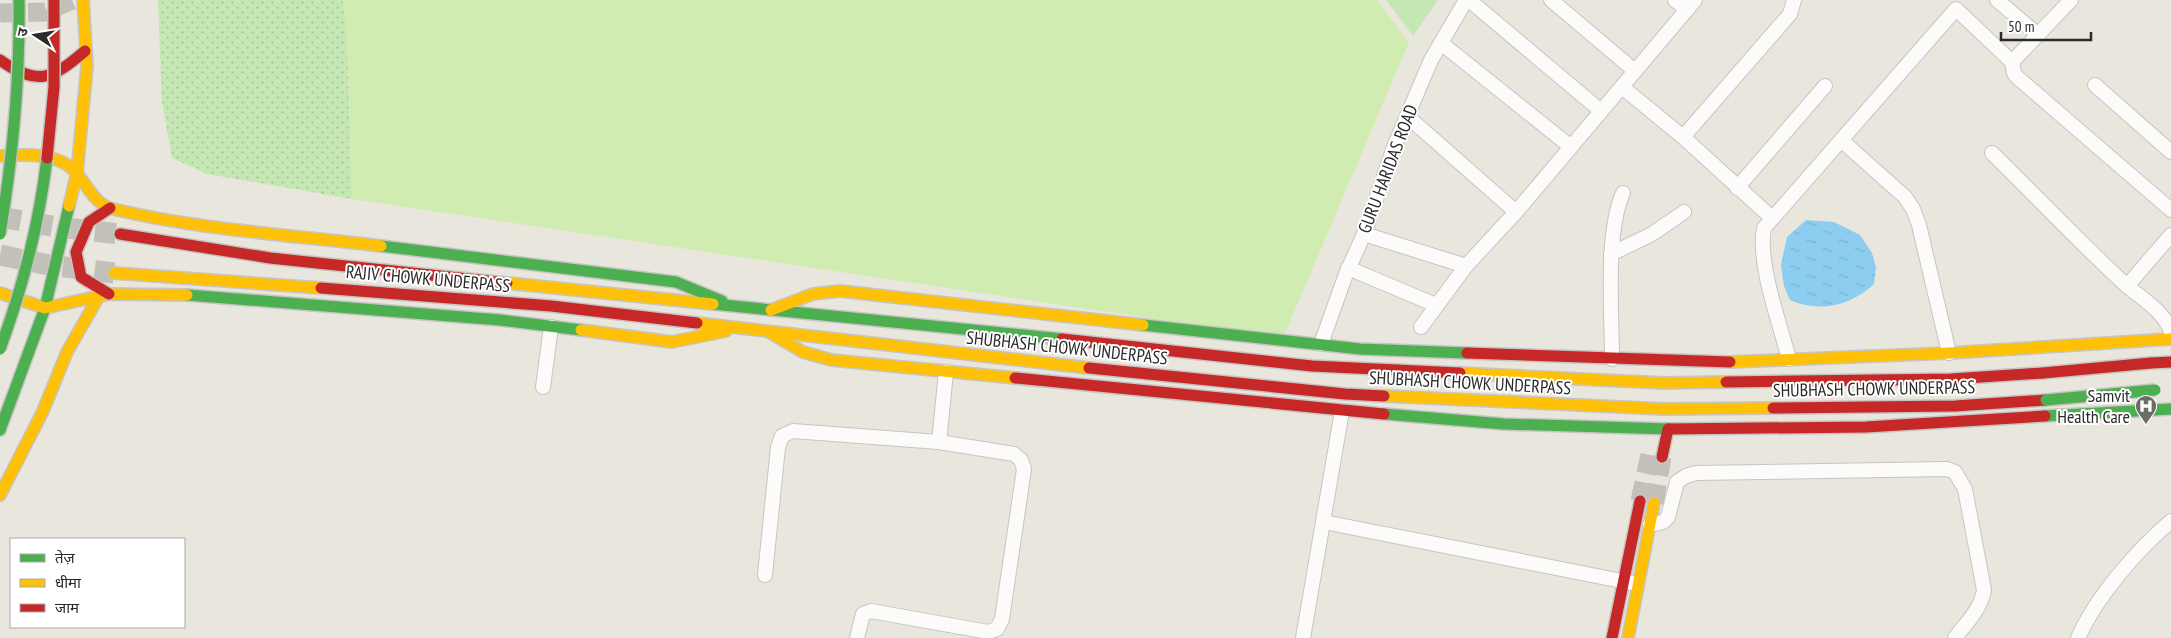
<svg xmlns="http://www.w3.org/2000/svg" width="2171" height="638" font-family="'PT Sans Narrow','Noto Sans Devanagari',sans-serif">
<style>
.grass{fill:#c5e7b4}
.park{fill:url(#park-dots)}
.pitch{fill:#d1ecb1}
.water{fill:url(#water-ripples)}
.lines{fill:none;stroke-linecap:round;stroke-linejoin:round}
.secondary-tunnel{stroke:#c3c0ba;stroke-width:19;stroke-dasharray:19 9;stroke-linecap:butt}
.primary-tunnel{stroke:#c3c0ba;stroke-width:21;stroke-dasharray:21 11;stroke-linecap:butt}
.street-casing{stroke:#c6c5c4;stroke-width:16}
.fast-casing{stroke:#c6c5c4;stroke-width:14}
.slow-casing{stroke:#c6c5c4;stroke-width:14}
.jam-casing{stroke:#c6c5c4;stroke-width:14}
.street{stroke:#fcfbfa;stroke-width:14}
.fast{stroke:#4caf50;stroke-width:11}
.slow{stroke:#ffc107;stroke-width:11}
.jam{stroke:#c62828;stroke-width:11}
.fast-bridge-casing{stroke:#c4c4c0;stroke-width:14;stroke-linecap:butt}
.jam-bridge-casing{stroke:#c4c4c0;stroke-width:14;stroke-linecap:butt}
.fast-bridge{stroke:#4caf50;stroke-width:11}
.jam-bridge{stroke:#c62828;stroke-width:11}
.labels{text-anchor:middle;stroke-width:4;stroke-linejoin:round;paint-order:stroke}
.street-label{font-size:18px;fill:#2a2a2a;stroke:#fff}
.poi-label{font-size:18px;fill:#2a2a2a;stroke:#fff;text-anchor:end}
</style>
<defs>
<pattern id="park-dots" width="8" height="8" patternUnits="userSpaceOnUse" patternTransform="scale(1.25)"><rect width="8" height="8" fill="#c5e7b4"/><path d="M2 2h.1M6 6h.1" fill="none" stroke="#a9c69b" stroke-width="1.8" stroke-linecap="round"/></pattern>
<pattern id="water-ripples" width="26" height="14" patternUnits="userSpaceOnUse" patternTransform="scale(1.25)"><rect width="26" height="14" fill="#8dcef0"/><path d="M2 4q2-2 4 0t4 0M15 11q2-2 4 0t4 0" fill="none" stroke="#7ab1ce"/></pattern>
</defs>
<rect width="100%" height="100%" fill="#e9e6de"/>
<polygon class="grass" points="1386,0 1438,0 1413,36"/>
<polygon class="park" points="158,0 343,0 347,35 352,199 207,174 172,158 162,102"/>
<polygon class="pitch" points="343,0 1377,0 1409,42 1283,338 352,199 347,35"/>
<path class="water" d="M1806 220 1834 222 1860 235 1872 253 1876 267 1874 284C1850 306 1821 313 1790 300L1784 286 1781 265 1787 237Z"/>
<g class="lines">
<g class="secondary-tunnel">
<polyline points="0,13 45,12 72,0"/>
<polyline points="1640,501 1650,455"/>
<polyline points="1654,503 1662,457"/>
</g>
<g class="primary-tunnel">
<polyline points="0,217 57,227 120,234"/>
<polyline points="0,255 49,265 114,273"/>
</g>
<g class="street-casing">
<g id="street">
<polyline points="1469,0 1601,111"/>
<polyline points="1551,0 1635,71"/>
<polyline points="1675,0 1687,10"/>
<polyline points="1997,0 2038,35"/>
<polyline points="1441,43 1571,147"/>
<polyline points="2012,62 2071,0"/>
<polyline points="2095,85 2171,152"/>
<polyline points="1622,87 1683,137 1772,218"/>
<polyline points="1407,116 1516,212"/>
<polyline points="1683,137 1790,14 1794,0"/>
<polyline points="1841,140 1905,197 1913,209 1919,225 1949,353"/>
<path d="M1992 153C2037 197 2080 243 2126 285 2142 299 2164 311 2171 332"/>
<polyline points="1737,188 1825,86"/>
<polyline points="1364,234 1466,266"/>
<polyline points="1611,254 1652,234 1684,212"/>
<polyline points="1348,268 1436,305"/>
<polyline points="2127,286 2171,235"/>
<polyline points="1421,327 1466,266 1516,212 1695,0"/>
<polyline points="1321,344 1346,274 1364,234 1394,147 1431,60 1466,0"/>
<path d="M1612 359C1612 314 1605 233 1623 193"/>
<path d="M1789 359C1780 324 1757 262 1764 228L1956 9 2012 62 2014 73 2017 77 2171 210"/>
<polyline points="543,387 551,327"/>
<polyline points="939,442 946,372"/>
<polyline points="1324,522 1632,583"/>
<path d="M1650 525 1663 522 1668 517 1677 482 1686 476 1696 473 1947 469 1955 472 1965 489 1984 590C1981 609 1966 623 1955 638"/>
<polyline points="765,575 778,447 782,436 793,431 939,442 1014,454 1021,460 1024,469 1002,619 997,629 988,632 871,611 863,614 857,638"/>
<polyline points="1303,638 1342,411"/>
<path d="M2078 638C2096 597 2137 550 2171 521"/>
</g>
</g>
<g class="fast-casing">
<g id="fast">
<polyline points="381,246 676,282 722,301"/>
<polyline points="187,295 500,320 581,330"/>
<polyline points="713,304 1062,339"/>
<polyline points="1143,325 1360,349 1467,353"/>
<polyline points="1384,414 1504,424 1669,429"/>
<polyline points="2045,416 2171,409"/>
<polyline points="0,430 45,308 69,206"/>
</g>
</g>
<g class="slow-casing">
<g id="slow">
<path d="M0 156C25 154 61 152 78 175 88 187 96 205 113 209 200 230 292 235 381 246"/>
<polyline points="69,206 77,173 87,66 83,0"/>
<polyline points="114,273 321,288"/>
<polyline points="507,283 713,304"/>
<polyline points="0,293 45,308 109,294 187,295"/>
<polyline points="771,310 813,294 840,291 1143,325"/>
<polyline points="697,323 1089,368"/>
<polyline points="581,330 672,342 726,331"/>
<polyline points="772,334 803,352 831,360 1015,378"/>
<polyline points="1730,362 1949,353 2171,339"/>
<polyline points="1460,373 1664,383 1726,382"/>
<polyline points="1384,396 1665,409 1773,408"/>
<polyline points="0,495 43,411 67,352 99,296"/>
<polyline points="1628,638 1654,503"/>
</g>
</g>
<g class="jam-casing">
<g id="jam">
<path d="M0 60C38 87 52 79 85 51"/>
<polyline points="120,234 270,258 507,283"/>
<polyline points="321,288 551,306 697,323"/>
<polyline points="109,294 81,277 76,252 89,222 110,208"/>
<polyline points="1062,339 1312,366 1460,373"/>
<polyline points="1467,353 1730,362"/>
<polyline points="2151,363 2171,362"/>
<polyline points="1089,368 1345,394 1384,396"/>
<polyline points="1015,378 1384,414"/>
<polyline points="1726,382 1951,379 2043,373"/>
<polyline points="1773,408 1955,406 2046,400"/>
<polyline points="1669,429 1866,427 2045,416"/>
<polyline points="1662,457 1668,429"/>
<polyline points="1612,638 1640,501"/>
</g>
</g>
<use href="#street" class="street"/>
<use href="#fast" class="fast"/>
<use href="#slow" class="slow"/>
<use href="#jam" class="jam"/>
<g class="fast-bridge-casing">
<g id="fast-bridge">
<path d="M0 234C13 156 20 79 19 0"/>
<path d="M0 349C23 287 39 224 47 158"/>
<polyline points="2046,400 2155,390"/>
</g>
</g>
<g class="jam-bridge-casing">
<g id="jam-bridge">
<polyline points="47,158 54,87 54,0"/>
<polyline points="2043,373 2151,363"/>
</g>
</g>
<use href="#fast-bridge" class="fast-bridge"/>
<use href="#jam-bridge" class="jam-bridge"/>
</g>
<defs>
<g id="hospital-pin" transform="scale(1.125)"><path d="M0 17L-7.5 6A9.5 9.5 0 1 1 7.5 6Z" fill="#6d6c69" stroke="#fff"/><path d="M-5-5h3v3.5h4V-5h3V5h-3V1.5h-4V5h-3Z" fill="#fff"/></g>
</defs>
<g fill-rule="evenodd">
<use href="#hospital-pin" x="2146" y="406"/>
</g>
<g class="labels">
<g class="street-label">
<text transform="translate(1388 169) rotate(-69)" y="6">GURU HARIDAS ROAD</text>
<text transform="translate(428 279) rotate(5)" y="6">RAJIV CHOWK UNDERPASS</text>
<text transform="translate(1067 348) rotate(6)" y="6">SHUBHASH CHOWK UNDERPASS</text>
<text transform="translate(1470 383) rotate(3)" y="6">SHUBHASH CHOWK UNDERPASS</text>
<text transform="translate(1874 389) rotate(-1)" y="6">SHUBHASH CHOWK UNDERPASS</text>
</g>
<g class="poi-label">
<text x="2130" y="402">Samvit<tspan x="2130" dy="21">Health Care</tspan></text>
</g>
</g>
<rect x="10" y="538" width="175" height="90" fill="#ffffff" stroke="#aaaaaa"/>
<rect x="20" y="554" width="25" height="8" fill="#4caf50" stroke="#aaaaaa"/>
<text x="55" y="563" font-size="15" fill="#2a2a2a">तेज़</text>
<rect x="20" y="579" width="25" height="8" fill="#ffc107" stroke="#aaaaaa"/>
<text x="55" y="588" font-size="15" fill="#2a2a2a">धीमा</text>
<rect x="20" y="604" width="25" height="8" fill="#c62828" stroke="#aaaaaa"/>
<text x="55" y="613" font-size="15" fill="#2a2a2a">जाम</text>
<g transform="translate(35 35) rotate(282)" stroke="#ffffff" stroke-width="4" paint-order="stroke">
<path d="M0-4L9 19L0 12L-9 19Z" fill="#2a2a2a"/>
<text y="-8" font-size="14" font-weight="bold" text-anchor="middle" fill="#2a2a2a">उ</text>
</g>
<path d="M2001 32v8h90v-8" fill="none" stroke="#2a2a2a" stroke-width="2.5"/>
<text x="2008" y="32" font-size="15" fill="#2a2a2a" stroke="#ffffff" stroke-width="4" paint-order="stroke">50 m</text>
</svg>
